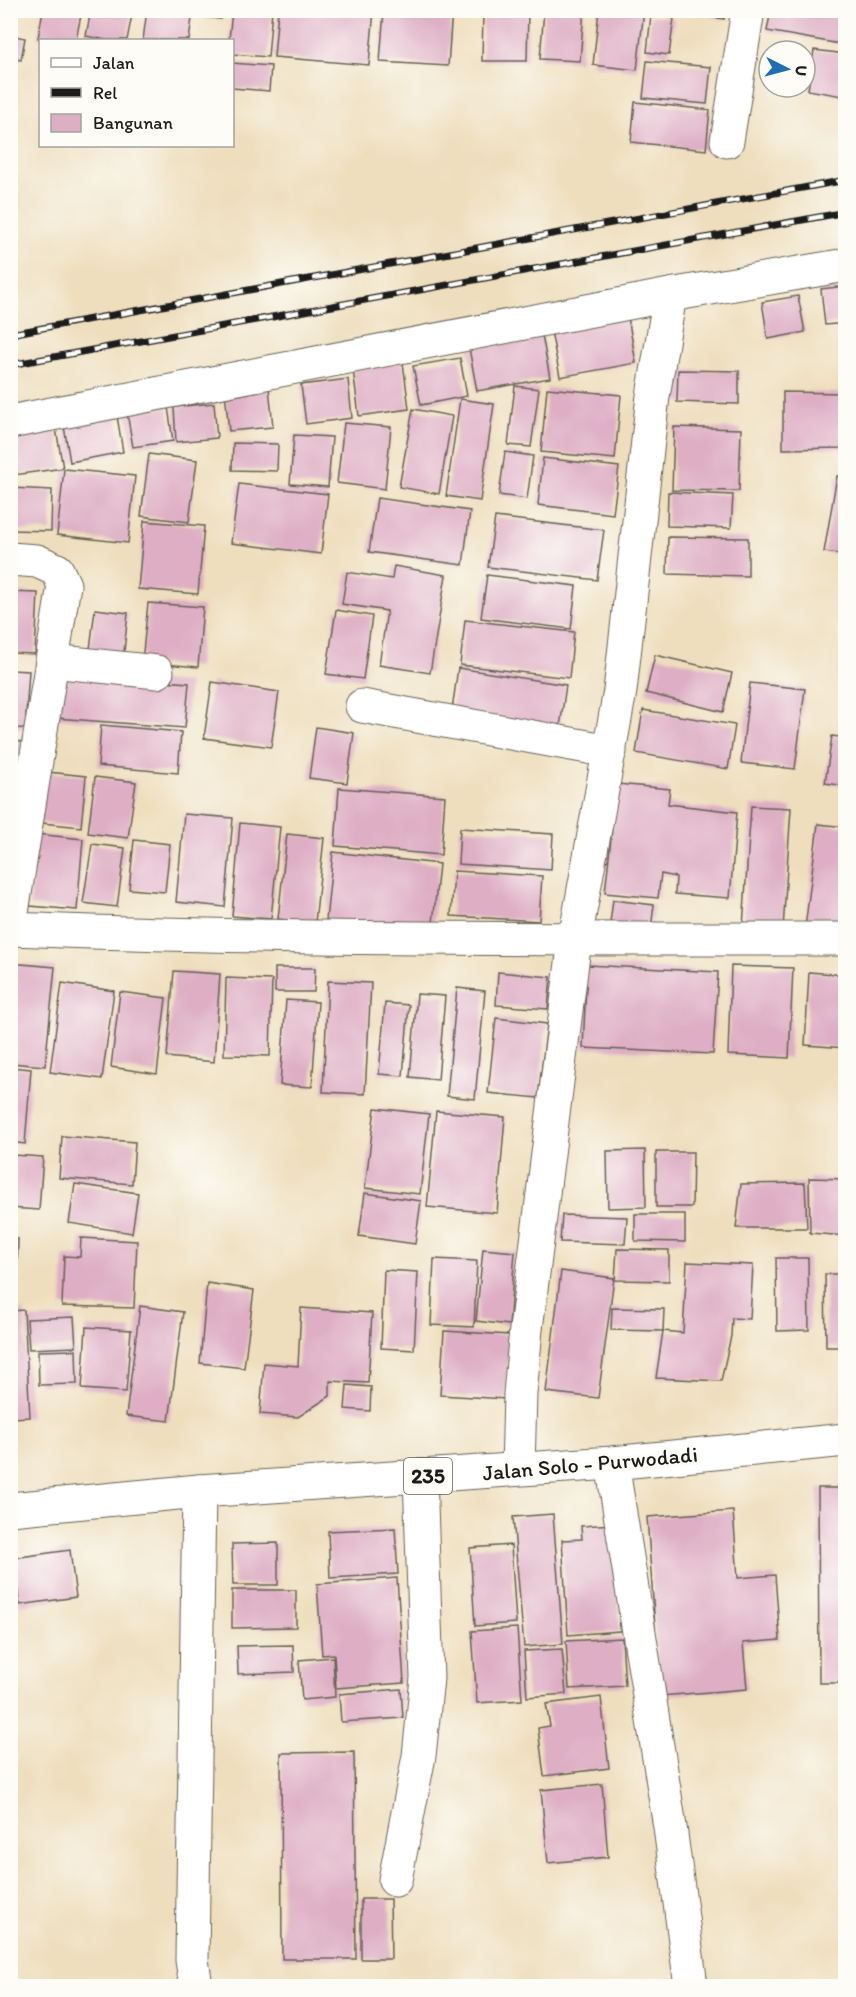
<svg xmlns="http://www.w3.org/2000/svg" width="856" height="1997" font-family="Itim,sans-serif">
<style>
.building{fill:#deaec4}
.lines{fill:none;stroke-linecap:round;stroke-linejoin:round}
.minor-casing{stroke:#666054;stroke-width:35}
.primary-casing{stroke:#666054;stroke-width:35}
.minor{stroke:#fff;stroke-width:33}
.primary{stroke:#fff;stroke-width:33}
.rail-casing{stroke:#1c1c1c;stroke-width:7}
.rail{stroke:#fdfcf7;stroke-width:4.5;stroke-dasharray:14;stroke-linecap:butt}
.labels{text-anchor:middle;stroke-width:6;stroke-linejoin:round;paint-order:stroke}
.shield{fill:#fdfcf7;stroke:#605f5e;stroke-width:1.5}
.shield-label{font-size:21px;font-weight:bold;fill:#1c1c1c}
.street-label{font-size:22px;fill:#1c1c1c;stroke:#fdfcf7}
</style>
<rect width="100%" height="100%" fill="#fdfcf7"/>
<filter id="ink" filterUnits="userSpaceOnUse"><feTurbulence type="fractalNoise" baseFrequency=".0167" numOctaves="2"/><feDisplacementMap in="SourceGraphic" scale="12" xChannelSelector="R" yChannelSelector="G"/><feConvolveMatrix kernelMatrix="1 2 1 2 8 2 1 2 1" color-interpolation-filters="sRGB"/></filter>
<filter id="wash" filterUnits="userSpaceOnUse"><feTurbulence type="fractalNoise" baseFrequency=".008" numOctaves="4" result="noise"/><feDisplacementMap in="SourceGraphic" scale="24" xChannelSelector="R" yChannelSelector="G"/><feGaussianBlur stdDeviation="1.35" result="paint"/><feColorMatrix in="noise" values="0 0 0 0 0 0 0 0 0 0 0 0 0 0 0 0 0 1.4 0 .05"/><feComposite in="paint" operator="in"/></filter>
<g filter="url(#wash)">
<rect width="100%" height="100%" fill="#eedebd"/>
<g id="blocks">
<g class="building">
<polygon points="43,10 82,10 76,40 53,40 38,38"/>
<polygon points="91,10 133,10 127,40 106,40 86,36"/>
<polygon points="147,10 193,10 189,40 143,40"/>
<polygon points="203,10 223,10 221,19 202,17"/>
<polygon points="232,10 272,10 268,57 232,54 232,40 229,40"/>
<polygon points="278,10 374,10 369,65 274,57"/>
<polygon points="384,10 452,10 448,66 380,62"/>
<polygon points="483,10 528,10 527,61 482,61"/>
<polygon points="544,10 584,10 580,61 540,59"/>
<polygon points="599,10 644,10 637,70 593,65"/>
<polygon points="678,10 726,10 724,19"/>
<polygon points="771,10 846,10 846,45 767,31"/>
<polygon points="651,15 674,18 669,55 647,52"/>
<polygon points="10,35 25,38 21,60 10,58"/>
<polygon points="814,50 846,54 846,73 842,96 808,90"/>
<polygon points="647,61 711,67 707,104 643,98"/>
<polygon points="232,63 271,66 269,91 232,88"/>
<polygon points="635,102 710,110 706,150 631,142"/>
<polygon points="846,286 846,323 825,325 821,289"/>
<polygon points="798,296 805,332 768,339 762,302"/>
<polygon points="628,317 636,363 560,377 551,331"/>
<polygon points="542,335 550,378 477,391 469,348"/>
<polygon points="460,358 467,396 421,405 413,366"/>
<polygon points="403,362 409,409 359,416 353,369"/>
<polygon points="678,370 739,371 739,404 677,402"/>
<polygon points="348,379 352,418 306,424 301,385"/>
<polygon points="515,386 539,389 531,447 508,445"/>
<polygon points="269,387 273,427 229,431 225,391"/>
<polygon points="547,388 621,395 615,459 541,452"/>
<polygon points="783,392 844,393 844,448 783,449"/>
<polygon points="460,399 494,404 480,501 446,496"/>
<polygon points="214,403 217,438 176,442 174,407"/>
<polygon points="168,407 173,441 133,447 127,413"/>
<polygon points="413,409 452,416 439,494 399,487"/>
<polygon points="116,410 123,452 70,462 63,420"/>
<polygon points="55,423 63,468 14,475 10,452 10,430"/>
<polygon points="344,423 391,427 385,489 337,483"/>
<polygon points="674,427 741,429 739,491 672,490"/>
<polygon points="294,435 332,437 328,487 290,484"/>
<polygon points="233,443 278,444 277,471 232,470"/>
<polygon points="505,452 533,456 527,499 499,495"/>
<polygon points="149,454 197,460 189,522 141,516"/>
<polygon points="543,458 619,467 613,514 538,505"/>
<polygon points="64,469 135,476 128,543 57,535"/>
<polygon points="837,476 846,478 846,555 824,552"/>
<polygon points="239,484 328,494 321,554 231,543"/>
<polygon points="10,488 52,490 51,531 10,530"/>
<polygon points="668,492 733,495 731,528 667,526"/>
<polygon points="377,498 470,511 463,565 369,552"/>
<polygon points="495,517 604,530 597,580 488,567"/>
<polygon points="144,521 204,526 198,594 138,589"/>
<polygon points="668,537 748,538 748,576 667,574"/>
<polygon points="394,566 446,575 430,673 379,665 387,611 342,604 347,572 392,579"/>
<polygon points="487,575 576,586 571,629 481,618"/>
<polygon points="10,592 38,593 35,654 10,653"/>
<polygon points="148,603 203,607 198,667 142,662"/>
<polygon points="95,609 128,613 123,661 89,657"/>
<polygon points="336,610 372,616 363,679 326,674"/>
<polygon points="465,620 574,632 569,678 460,665"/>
<polygon points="655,655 732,673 723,712 646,693"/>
<polygon points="458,668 566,685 560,727 452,710"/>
<polygon points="10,670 29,671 25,729 10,727"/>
<polygon points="59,673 189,683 185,728 56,718"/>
<polygon points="212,682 279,692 271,747 204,738"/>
<polygon points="750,683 805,689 795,769 741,763"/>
<polygon points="844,684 846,684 846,709 841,709"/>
<polygon points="643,710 735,725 728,769 636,753"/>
<polygon points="101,725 181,732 178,773 98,766"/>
<polygon points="316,727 354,733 347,783 309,778"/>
<polygon points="832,736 846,738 846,786 825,783"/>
<polygon points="10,741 23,742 15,811 10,811"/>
<polygon points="38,771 86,776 81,827 32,822"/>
<polygon points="95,777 136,782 128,838 88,833"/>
<polygon points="617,784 670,789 668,804 737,812 730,898 675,894 676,877 661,874 658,898 605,893"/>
<polygon points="339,788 445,796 441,855 335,846"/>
<polygon points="751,806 791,808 783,929 743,927"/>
<polygon points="184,814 233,818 225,907 176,902"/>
<polygon points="240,823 280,827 271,919 232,916"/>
<polygon points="818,824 846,827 846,933 805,928"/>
<polygon points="460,828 553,834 551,870 458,864"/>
<polygon points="36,834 83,839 77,910 30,906"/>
<polygon points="287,834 324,838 315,923 278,919"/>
<polygon points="134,840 170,844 165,892 129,889"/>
<polygon points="92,844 125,848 117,907 83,903"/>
<polygon points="333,852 439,864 432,933 326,921"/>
<polygon points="454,871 542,876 539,921 451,916"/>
<polygon points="613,900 654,905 650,936 609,931"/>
<polygon points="10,963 55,967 45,1066 10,1063"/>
<polygon points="587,965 718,972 713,1054 583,1048"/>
<polygon points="731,966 793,968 789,1058 728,1055"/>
<polygon points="275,968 315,968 314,992 275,992"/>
<polygon points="174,971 220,974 214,1062 167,1057"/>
<polygon points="498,972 551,977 548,1009 496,1005"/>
<polygon points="809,972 846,975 846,1048 805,1045"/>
<polygon points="226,978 272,980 270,1056 224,1055"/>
<polygon points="328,981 371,983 365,1094 323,1092"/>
<polygon points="62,983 114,991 102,1079 50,1072"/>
<polygon points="457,988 485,991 475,1099 447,1096"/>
<polygon points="120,992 166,998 157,1074 111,1067"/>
<polygon points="417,994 445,996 438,1080 410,1077"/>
<polygon points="286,1000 318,1002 312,1087 280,1085"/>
<polygon points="385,1003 409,1005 403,1076 379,1074"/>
<polygon points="496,1018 547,1024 538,1098 488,1093"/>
<polygon points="10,1067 31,1069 25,1144 10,1142"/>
<polygon points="375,1108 429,1114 420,1194 365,1188"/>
<polygon points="436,1111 505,1117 497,1213 427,1207"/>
<polygon points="62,1136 135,1142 132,1184 59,1178"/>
<polygon points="645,1150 646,1207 608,1208 607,1151"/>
<polygon points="656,1152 693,1152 692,1207 656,1207"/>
<polygon points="13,1155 43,1157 39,1210 10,1208"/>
<polygon points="809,1178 846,1179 846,1236 810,1233"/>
<polygon points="805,1183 807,1228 736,1228 741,1184"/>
<polygon points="75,1184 138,1193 132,1233 69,1223"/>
<polygon points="365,1193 421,1201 415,1244 359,1236"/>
<polygon points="635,1214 685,1214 685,1242 635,1241"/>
<polygon points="562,1215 627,1217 625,1244 560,1242"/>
<polygon points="10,1238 18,1239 16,1303 10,1303"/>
<polygon points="81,1238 137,1241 134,1308 62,1306 64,1256 80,1257"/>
<polygon points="483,1249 515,1252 509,1325 476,1321"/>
<polygon points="617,1249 669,1250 669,1281 615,1280"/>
<polygon points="776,1258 808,1258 809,1330 777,1331"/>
<polygon points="434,1259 477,1261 474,1327 431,1325"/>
<polygon points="687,1262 753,1265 750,1319 732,1318 731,1336 721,1381 656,1378 663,1331 611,1330 612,1308 664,1309 663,1331 683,1333"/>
<polygon points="384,1270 418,1272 414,1350 381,1348"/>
<polygon points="561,1271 614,1278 598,1398 546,1392"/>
<polygon points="825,1274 846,1274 846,1347 826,1347"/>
<polygon points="207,1283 254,1290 244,1368 200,1363"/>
<polygon points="140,1306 183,1312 169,1421 126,1416"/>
<polygon points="301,1308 372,1313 368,1383 330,1381 330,1396 298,1417 260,1414 264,1363 298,1366"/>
<polygon points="24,1310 30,1417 10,1418 10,1311"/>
<polygon points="74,1317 76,1347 29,1349 27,1319"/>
<polygon points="86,1327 131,1330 126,1392 82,1389"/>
<polygon points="444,1331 510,1335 506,1399 440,1395"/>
<polygon points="76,1350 77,1384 39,1385 38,1351"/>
<polygon points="347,1385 371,1387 370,1411 345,1409"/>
<polygon points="818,1488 846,1488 846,1683 819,1683"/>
<polygon points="733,1511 738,1578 775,1575 780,1640 743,1643 747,1689 660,1696 647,1517"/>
<polygon points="553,1514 563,1644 524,1647 513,1517"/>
<polygon points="614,1524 620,1631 568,1635 562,1540 582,1539 581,1526"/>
<polygon points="395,1528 398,1574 330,1578 328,1531"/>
<polygon points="278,1543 278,1585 233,1585 232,1544"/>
<polygon points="511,1545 516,1623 475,1626 470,1548"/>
<polygon points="70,1550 76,1597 20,1605 13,1558"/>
<polygon points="397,1578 404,1683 336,1688 334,1654 322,1655 317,1584"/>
<polygon points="232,1590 296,1590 296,1627 232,1628"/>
<polygon points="517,1628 522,1700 477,1703 472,1631"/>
<polygon points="622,1638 625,1686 569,1689 566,1641"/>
<polygon points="293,1645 294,1672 238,1674 237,1646"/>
<polygon points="562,1649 566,1694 527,1697 524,1651"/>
<polygon points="333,1657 335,1697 302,1700 299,1660"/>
<polygon points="401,1689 403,1718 341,1722 339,1694"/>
<polygon points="601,1697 609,1768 544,1776 538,1728 550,1726 546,1704"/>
<polygon points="354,1752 356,1959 282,1959 281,1753"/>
<polygon points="602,1784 608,1857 548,1863 541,1790"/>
<polygon points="361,1899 390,1899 391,1959 361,1959"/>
</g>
</g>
</g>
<g filter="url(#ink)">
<use href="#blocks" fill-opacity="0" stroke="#666054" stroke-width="1.5"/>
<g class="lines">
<g class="minor-casing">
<g id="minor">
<polyline points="727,141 748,10"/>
<polyline points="10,422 670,295 846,265"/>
<polyline points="10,559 37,561 57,570 64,585 10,925"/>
<polyline points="52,661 157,672"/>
<polyline points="362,706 610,751"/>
<path d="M10 929C288 940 567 939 846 939"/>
<polyline points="612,1463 670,1827 691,1986"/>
<polyline points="518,1469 520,1394 526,1329 575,939 620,691 653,396 670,295"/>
<polyline points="395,1880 419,1756 427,1678 420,1476"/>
<polyline points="196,1986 192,1960 199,1491"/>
</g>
</g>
<g class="primary-casing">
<polyline id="primary" points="10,1509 199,1491 612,1463 846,1440"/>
</g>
<use href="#minor" class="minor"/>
<use href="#primary" class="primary"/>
<g class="rail-casing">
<g id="rail">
<polyline points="10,334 846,180"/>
<polyline points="10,365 846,212"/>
</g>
</g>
<use href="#rail" class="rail"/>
</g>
</g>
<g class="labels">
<rect class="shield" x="404" y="1458" width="48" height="36" rx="4.5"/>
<g class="shield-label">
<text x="428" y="1483">235</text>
</g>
<g class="street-label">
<text transform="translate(590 1463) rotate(-5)" y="8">Jalan Solo - Purwodadi</text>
</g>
</g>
<rect width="856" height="1997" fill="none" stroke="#fdfcf7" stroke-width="36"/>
<rect x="39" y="39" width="195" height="108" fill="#fdfcf7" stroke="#a3a29f" stroke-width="1.5"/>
<rect x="51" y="58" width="30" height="9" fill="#ffffff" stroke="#a3a29f" stroke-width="1.5"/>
<text x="93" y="69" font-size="18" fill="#1c1c1c">Jalan</text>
<rect x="51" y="88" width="30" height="9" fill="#1c1c1c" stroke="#a3a29f" stroke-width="1.5"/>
<text x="93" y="99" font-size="18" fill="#1c1c1c">Rel</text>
<rect x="51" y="114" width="30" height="18" fill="#deaec4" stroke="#a3a29f" stroke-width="1.5"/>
<text x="93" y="129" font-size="18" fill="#1c1c1c">Bangunan</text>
<g transform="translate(787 69) rotate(96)"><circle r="28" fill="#fdfcf7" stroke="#a3a29f" stroke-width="1.5"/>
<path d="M0-4.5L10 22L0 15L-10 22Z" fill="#1f6fb2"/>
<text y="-9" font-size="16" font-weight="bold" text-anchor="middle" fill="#1c1c1c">U</text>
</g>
</svg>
